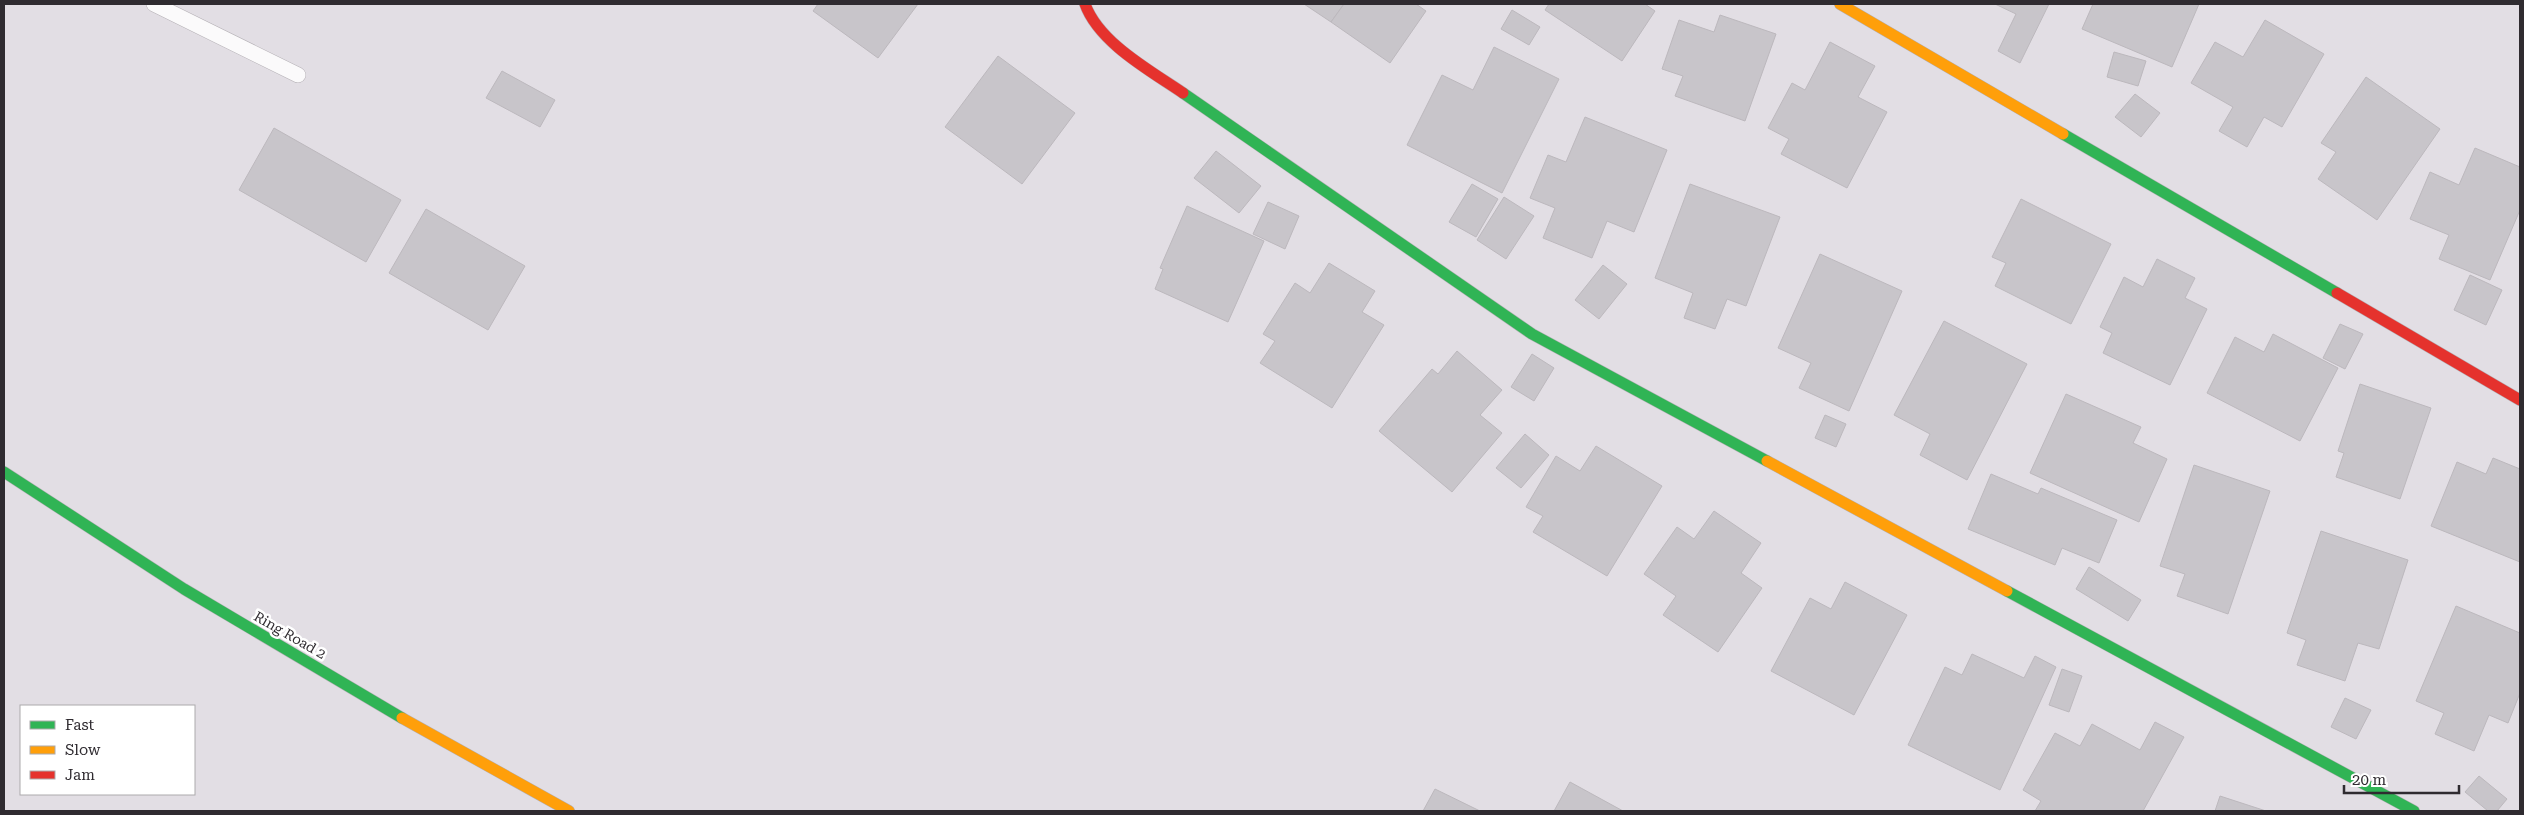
<svg xmlns="http://www.w3.org/2000/svg" width="2524" height="815" font-family="'Roboto Serif',serif">
<style>
.building{fill:#c8c5ca;stroke:#bcb8bd}
.lines{fill:none;stroke-linecap:round;stroke-linejoin:round}
.lane-casing{stroke:#b4b0b5;stroke-width:16}
.fast-casing{stroke:#b4b0b5;stroke-width:12}
.slow-casing{stroke:#b4b0b5;stroke-width:12}
.jam-casing{stroke:#b4b0b5;stroke-width:12}
.lane{stroke:#fbfafb;stroke-width:15}
.fast{stroke:#30b455;stroke-width:11}
.slow{stroke:#ff9f0a;stroke-width:11}
.jam{stroke:#e5322d;stroke-width:11}
.labels{text-anchor:middle;stroke-width:5;stroke-linejoin:round;paint-order:stroke}
.street-label{font-size:14px;fill:#2f2b30;stroke:#fff}
</style>
<rect width="100%" height="100%" fill="#e2dee4"/>
<g class="building">
<polygon points="818,4 918,4 878,58 813,11"/>
<polygon points="1304,4 1344,4 1331,22"/>
<polygon points="1344,4 1416,4 1426,11 1390,63 1331,22"/>
<polygon points="1549,4 1645,4 1655,11 1622,61 1545,10"/>
<polygon points="1995,4 2049,4 2020,63 1998,51 2016,14"/>
<polygon points="2093,4 2199,4 2172,67 2082,29"/>
<polygon points="1512,10 1540,27 1529,45 1501,29"/>
<polygon points="1720,15 1776,34 1745,121 1675,96 1683,76 1662,69 1679,20 1714,32"/>
<polygon points="2265,20 2324,54 2282,127 2264,117 2247,147 2219,131 2233,107 2191,83 2215,42 2243,57"/>
<polygon points="1830,42 1875,66 1858,97 1887,112 1847,188 1781,154 1789,139 1768,128 1792,83 1805,90"/>
<polygon points="1494,47 1559,79 1502,193 1407,145 1442,75 1473,90"/>
<polygon points="2114,52 2146,61 2138,86 2107,77"/>
<polygon points="998,56 1075,113 1022,184 945,127"/>
<polygon points="502,71 555,100 540,127 486,98"/>
<polygon points="2366,77 2440,129 2377,220 2318,179 2336,152 2321,143"/>
<polygon points="2135,94 2160,113 2141,137 2115,117"/>
<polygon points="1585,117 1667,150 1634,232 1607,221 1592,258 1543,238 1555,208 1530,198 1548,155 1566,162"/>
<polygon points="274,128 401,200 366,262 239,190"/>
<polygon points="2475,148 2520,167 2520,210 2490,280 2439,259 2449,235 2410,219 2430,172 2459,185"/>
<polygon points="1216,151 1261,186 1239,213 1194,178"/>
<polygon points="1472,184 1498,199 1476,237 1449,222"/>
<polygon points="1690,184 1780,217 1746,306 1727,299 1715,329 1684,318 1693,293 1655,278"/>
<polygon points="1504,197 1534,216 1506,259 1477,240"/>
<polygon points="2021,199 2111,244 2071,324 1995,286 2006,263 1992,257"/>
<polygon points="1268,202 1299,216 1285,249 1253,234"/>
<polygon points="1187,206 1264,241 1228,322 1155,289 1163,269 1160,268"/>
<polygon points="426,209 525,266 488,330 389,273"/>
<polygon points="1820,254 1902,291 1849,411 1799,388 1811,363 1778,348"/>
<polygon points="2157,259 2195,278 2185,298 2207,309 2170,385 2103,353 2112,333 2100,327 2124,277 2143,287"/>
<polygon points="1329,263 1375,291 1362,312 1384,325 1332,408 1260,363 1275,341 1263,334 1295,283 1310,293"/>
<polygon points="1603,265 1627,284 1599,319 1575,300"/>
<polygon points="2470,275 2502,290 2486,325 2454,310"/>
<polygon points="1944,321 2027,364 1967,480 1920,455 1930,434 1894,415"/>
<polygon points="2340,324 2363,334 2345,369 2323,358"/>
<polygon points="2273,334 2338,368 2300,441 2207,393 2235,337 2264,352"/>
<polygon points="1457,351 1502,390 1480,415 1502,433 1452,492 1379,431 1432,369 1438,374"/>
<polygon points="1532,354 1554,368 1534,401 1511,387"/>
<polygon points="2360,384 2431,408 2400,499 2336,477 2344,453 2338,451"/>
<polygon points="2066,394 2141,427 2133,443 2167,459 2139,522 2030,473"/>
<polygon points="1825,415 1846,424 1836,447 1815,438"/>
<polygon points="1525,434 1549,455 1521,488 1496,468"/>
<polygon points="1596,446 1662,486 1607,576 1533,532 1543,516 1526,507 1556,456 1580,471"/>
<polygon points="2493,458 2520,469 2520,562 2431,526 2457,462 2486,474"/>
<polygon points="2194,465 2270,491 2228,614 2177,596 2185,574 2160,566"/>
<polygon points="1991,474 2038,494 2041,488 2117,520 2099,563 2062,548 2055,565 1968,529"/>
<polygon points="1714,511 1761,543 1741,573 1762,588 1718,652 1663,615 1676,596 1644,574 1677,527 1694,539"/>
<polygon points="2321,531 2408,560 2379,649 2358,643 2345,681 2297,665 2306,640 2287,633"/>
<polygon points="2089,567 2141,600 2128,621 2076,589"/>
<polygon points="1845,582 1907,615 1854,715 1771,671 1810,598 1831,609"/>
<polygon points="2456,606 2520,633 2520,693 2508,723 2489,715 2474,751 2435,734 2444,713 2416,701"/>
<polygon points="1972,654 2024,678 2035,656 2056,667 2000,790 1908,745 1945,667 1962,675"/>
<polygon points="2062,669 2082,676 2069,712 2049,705"/>
<polygon points="2345,698 2371,710 2356,739 2331,727"/>
<polygon points="2155,722 2184,737 2143,811 2035,811 2041,801 2023,790 2055,733 2080,746 2092,724 2140,750"/>
<polygon points="2479,776 2507,799 2497,811 2488,811 2465,792"/>
<polygon points="1570,782 1623,811 1554,811"/>
<polygon points="1435,789 1480,811 1423,811"/>
<polygon points="2220,796 2266,811 2215,811"/>
</g>
<g class="lines">
<g class="lane-casing">
<polyline id="lane" points="154,4 298,75"/>
</g>
<g class="fast-casing">
<g id="fast">
<polyline points="1183,93 1532,334 1767,461"/>
<polyline points="2063,134 2337,293"/>
<polyline points="4,472 184,589 402,718"/>
<polyline points="2007,591 2414,811"/>
</g>
</g>
<g class="slow-casing">
<g id="slow">
<polyline points="1840,4 2063,134"/>
<polyline points="1767,461 2007,591"/>
<polyline points="402,718 569,811"/>
</g>
</g>
<g class="jam-casing">
<g id="jam">
<path d="M1085 4C1099 43 1151 71 1183 93"/>
<polyline points="2337,293 2520,400"/>
</g>
</g>
<use href="#lane" class="lane"/>
<use href="#fast" class="fast"/>
<use href="#slow" class="slow"/>
<use href="#jam" class="jam"/>
</g>
<g class="labels">
<g class="street-label">
<text transform="translate(290 635) rotate(30)" y="5">Ring Road 2</text>
</g>
</g>
<rect width="2524" height="815" fill="none" stroke="#2f2b30" stroke-width="10"/>
<rect x="20" y="705" width="175" height="90" fill="#ffffff" stroke="#acaaac"/>
<rect x="30" y="721" width="25" height="8" fill="#30b455" stroke="#acaaac"/>
<text x="65" y="730" font-size="15" fill="#2f2b30">Fast</text>
<rect x="30" y="746" width="25" height="8" fill="#ff9f0a" stroke="#acaaac"/>
<text x="65" y="755" font-size="15" fill="#2f2b30">Slow</text>
<rect x="30" y="771" width="25" height="8" fill="#e5322d" stroke="#acaaac"/>
<text x="65" y="780" font-size="15" fill="#2f2b30">Jam</text>
<path d="M2344 785v8h115v-8" fill="none" stroke="#2f2b30" stroke-width="2.5"/>
<text x="2352" y="785" font-size="15" fill="#2f2b30" stroke="#ffffff" stroke-width="4" paint-order="stroke">20 m</text>
</svg>
